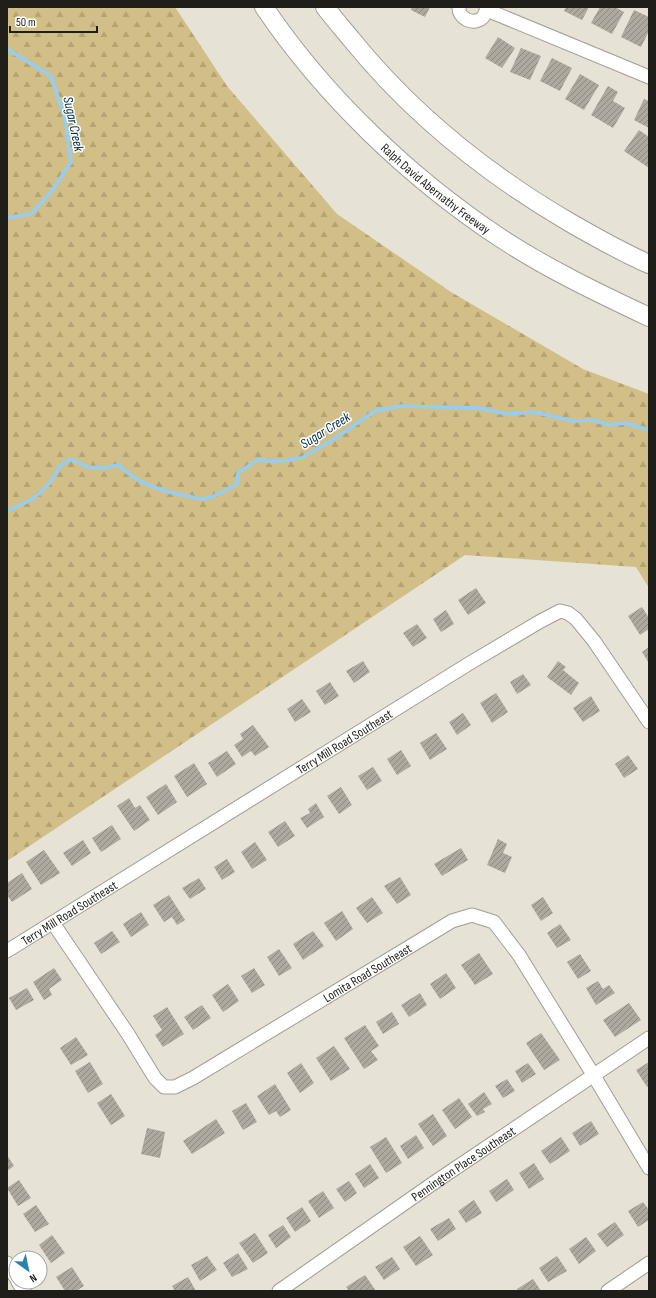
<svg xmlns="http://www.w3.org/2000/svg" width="656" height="1298" font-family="'Sofia Sans Condensed',sans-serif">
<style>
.forest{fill:url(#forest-firs)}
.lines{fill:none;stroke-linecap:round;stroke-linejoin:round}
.stream{stroke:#94cef3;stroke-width:3.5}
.building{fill:url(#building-hatch)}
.minor-casing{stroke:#a29e93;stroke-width:15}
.highway-casing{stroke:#a29e93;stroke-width:20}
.minor{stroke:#fff;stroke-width:13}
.highway{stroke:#fff;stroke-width:18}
.labels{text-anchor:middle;stroke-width:3;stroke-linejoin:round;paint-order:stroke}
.street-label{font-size:13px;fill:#1f1e19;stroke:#fff}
.water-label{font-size:14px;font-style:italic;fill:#002f47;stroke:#fff}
</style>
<defs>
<pattern id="forest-firs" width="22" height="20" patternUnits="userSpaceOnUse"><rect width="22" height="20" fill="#d2bf87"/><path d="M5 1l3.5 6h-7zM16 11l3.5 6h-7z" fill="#b4a474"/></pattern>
<pattern id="building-hatch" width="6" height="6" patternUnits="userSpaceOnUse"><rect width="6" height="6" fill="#ada99e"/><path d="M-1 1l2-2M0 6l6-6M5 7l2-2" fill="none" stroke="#8c8980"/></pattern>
</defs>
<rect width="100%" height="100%" fill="#e6e2d6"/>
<polygon class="forest" points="7,7 175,7 227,86 337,214 451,292 583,369 649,394 649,588 636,567 465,555 7,861"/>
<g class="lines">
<g class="stream">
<polyline points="7,49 51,76 65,119 71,162 52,191 31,214 7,218"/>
<path d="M7 511 33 499 48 485 55 475 60 466 71 459 87 467 103 468 119 465C137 484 163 492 188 496 193 497 199 500 203 499 215 498 227 489 237 484L238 473 259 459 272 462 302 458 334 439 375 411 400 406 479 408 507 414 534 412 573 421 592 420 609 425 625 423 649 430"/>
</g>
</g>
<g class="building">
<polygon points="412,7 430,7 425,17 411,10"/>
<polygon points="566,7 589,7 582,20 564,11"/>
<polygon points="600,7 615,7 624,12 612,34 591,23"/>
<polygon points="634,10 649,17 649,31 641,47 621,37"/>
<polygon points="498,37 515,48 502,68 485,58"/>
<polygon points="521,48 541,56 530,80 510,72"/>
<polygon points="552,58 572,68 560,91 540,81"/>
<polygon points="580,74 599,85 584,110 565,99"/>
<polygon points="608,86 618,92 613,101 625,108 613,128 591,115"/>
<polygon points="644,99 649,101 649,128 634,120"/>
<polygon points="639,130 649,137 649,168 624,151"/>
<polygon points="476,588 486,603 468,615 458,600"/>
<polygon points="642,607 649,618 649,629 640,635 628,616"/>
<polygon points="446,610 454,624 441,632 433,619"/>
<polygon points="417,624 427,638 413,647 403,633"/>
<polygon points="649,647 649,663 642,652"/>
<polygon points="363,661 370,672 354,683 346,671"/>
<polygon points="558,661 566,667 563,670 579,683 571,695 547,677"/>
<polygon points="523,674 531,685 517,694 510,682"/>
<polygon points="330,682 339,696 325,705 316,691"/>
<polygon points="496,693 508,712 492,723 480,703"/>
<polygon points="591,696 600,711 583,722 573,708"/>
<polygon points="302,699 311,712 295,722 287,709"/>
<polygon points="463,713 471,725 457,735 449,722"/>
<polygon points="253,725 269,747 255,756 251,751 242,757 234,745 243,739 240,734"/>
<polygon points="436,733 447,749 430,760 420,743"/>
<polygon points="401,750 411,766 397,775 387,759"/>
<polygon points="227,751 236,764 217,777 208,763"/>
<polygon points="628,755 638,769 624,778 615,764"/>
<polygon points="194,763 207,784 187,797 174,776"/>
<polygon points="373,767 382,781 367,790 358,776"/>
<polygon points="166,784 177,802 158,815 146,797"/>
<polygon points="341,787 352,805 339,814 327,796"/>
<polygon points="129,798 135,808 140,805 150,820 134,831 117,806"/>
<polygon points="316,803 324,817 307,828 300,818 310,813 308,809"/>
<polygon points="285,821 295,836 278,847 268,832"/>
<polygon points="112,825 121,839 101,852 92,838"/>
<polygon points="498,839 507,844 503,853 512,857 505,873 487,865"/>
<polygon points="83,840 91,853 72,866 63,853"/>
<polygon points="255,842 267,860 252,869 241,852"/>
<polygon points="461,848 468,860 442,876 434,864"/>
<polygon points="44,850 60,873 41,885 26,862"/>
<polygon points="227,859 235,872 222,880 214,867"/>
<polygon points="22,873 32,889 12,902 7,895 7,883"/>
<polygon points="400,877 411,895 397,904 384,886"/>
<polygon points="199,878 206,889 190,899 182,888"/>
<polygon points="169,895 185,920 177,925 172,917 164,922 153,905"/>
<polygon points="372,897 383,913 367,923 356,908"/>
<polygon points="543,897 553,913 541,921 531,905"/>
<polygon points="342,911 353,929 336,941 324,923"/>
<polygon points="141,912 149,925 131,937 123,924"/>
<polygon points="560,924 571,940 557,948 547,933"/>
<polygon points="112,931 120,942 101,954 94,943"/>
<polygon points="313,931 324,946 303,960 293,944"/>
<polygon points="279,949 292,968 279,976 267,957"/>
<polygon points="479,953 493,974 475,985 461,965"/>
<polygon points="580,954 591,971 578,979 567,962"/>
<polygon points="54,968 62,980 49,989 52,995 44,1000 33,982"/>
<polygon points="254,968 265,985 252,993 241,976"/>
<polygon points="446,973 456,988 440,999 430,984"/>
<polygon points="598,981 603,989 609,985 615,993 596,1005 586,988"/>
<polygon points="228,984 239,1001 223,1012 212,995"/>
<polygon points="27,988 34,1000 16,1010 9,998"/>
<polygon points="420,993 427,1005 409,1017 401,1005"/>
<polygon points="629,1003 641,1020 615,1037 603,1020"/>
<polygon points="202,1005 211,1018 193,1030 184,1017"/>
<polygon points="167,1007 184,1034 163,1047 155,1035 162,1030 153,1016"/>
<polygon points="392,1012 399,1024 383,1034 376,1022"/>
<polygon points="365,1025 379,1046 371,1051 378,1060 364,1069 344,1038"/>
<polygon points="541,1033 560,1060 544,1070 526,1043"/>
<polygon points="76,1037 88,1055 71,1065 60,1048"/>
<polygon points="334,1046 350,1069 331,1081 316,1058"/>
<polygon points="90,1062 103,1084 88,1093 75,1071"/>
<polygon points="649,1062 649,1085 647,1087 636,1070"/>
<polygon points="301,1063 314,1083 300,1093 287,1073"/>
<polygon points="528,1063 536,1074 522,1083 515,1071"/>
<polygon points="507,1079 515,1091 503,1098 495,1086"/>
<polygon points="275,1084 291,1110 280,1117 276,1111 269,1115 257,1096"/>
<polygon points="484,1092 492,1104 483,1109 485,1112 477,1116 468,1104"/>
<polygon points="111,1094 125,1116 111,1125 97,1103"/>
<polygon points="459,1098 472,1117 455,1129 442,1110"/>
<polygon points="246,1103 257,1122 243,1130 232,1111"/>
<polygon points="433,1114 447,1136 433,1146 418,1124"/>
<polygon points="216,1119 225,1133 192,1154 183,1141"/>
<polygon points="591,1121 599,1134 580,1146 572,1133"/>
<polygon points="147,1128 165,1132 160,1158 141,1154"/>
<polygon points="416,1135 424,1148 408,1159 400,1146"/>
<polygon points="386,1137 402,1163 386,1173 370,1147"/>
<polygon points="561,1137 570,1151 550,1164 541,1151"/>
<polygon points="7,1155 14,1166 7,1171"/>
<polygon points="534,1163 544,1179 529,1189 519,1173"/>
<polygon points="370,1164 379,1178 364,1188 355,1174"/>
<polygon points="507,1179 514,1190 496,1202 489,1191"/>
<polygon points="19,1180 31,1198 18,1206 7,1188"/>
<polygon points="349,1181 357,1193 345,1202 336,1189"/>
<polygon points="323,1191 334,1208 319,1218 308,1201"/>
<polygon points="474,1200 482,1213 466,1223 458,1211"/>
<polygon points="643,1202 649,1210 649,1220 638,1227 628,1211"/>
<polygon points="36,1205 49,1224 35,1232 23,1214"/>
<polygon points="302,1207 311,1221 295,1232 286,1218"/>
<polygon points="449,1218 456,1229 438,1241 430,1229"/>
<polygon points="615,1222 624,1235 607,1247 597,1234"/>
<polygon points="283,1225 291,1237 276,1248 268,1235"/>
<polygon points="255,1233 268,1253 253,1263 239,1243"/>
<polygon points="52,1235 65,1253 51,1263 39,1245"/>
<polygon points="420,1236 433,1255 416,1266 403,1247"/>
<polygon points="586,1237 596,1251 579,1264 569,1249"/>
<polygon points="238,1253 248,1269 232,1277 223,1263"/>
<polygon points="207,1256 217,1270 200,1281 191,1265"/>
<polygon points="557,1256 567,1271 548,1282 539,1268"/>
<polygon points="392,1257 400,1269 384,1280 375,1267"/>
<polygon points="72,1267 84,1286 76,1291 65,1291 56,1277"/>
<polygon points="365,1275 376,1291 349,1291 346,1287"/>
<polygon points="188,1277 196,1291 175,1291 172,1286"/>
<polygon points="533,1279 541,1291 518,1291 517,1289"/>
</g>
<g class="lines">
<g class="minor-casing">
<g id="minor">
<path d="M459 7C458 18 473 26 482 18 484 17 485 12 487 10L486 7"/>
<polyline points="487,10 649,77"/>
<path id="s1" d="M53 923 128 1034 155 1078 164 1087H175L193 1078 452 921 472 915 494 922 519 955 594 1076 649 1168"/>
<path id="s2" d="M7 951 470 663 539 622 560 611 568 613 576 619 594 641 649 722"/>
<polyline points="7,1263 16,1278"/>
<polyline points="18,1282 24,1291"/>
<path id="s3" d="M279 1291 435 1182 649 1038"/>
<polyline points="608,1291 649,1263"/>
</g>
</g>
<g class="highway-casing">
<g id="highway">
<path id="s4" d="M264 7C324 96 410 178 499 237 546 268 598 293 649 317"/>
<path d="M325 7C334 19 343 29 352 40 412 114 487 174 569 222 595 237 621 252 649 264"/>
</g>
</g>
<use href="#minor" class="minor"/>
<use href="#highway" class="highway"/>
</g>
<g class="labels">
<g class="street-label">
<text dy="5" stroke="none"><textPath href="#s4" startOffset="251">Ralph David Abernathy Freeway</textPath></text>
<text dy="5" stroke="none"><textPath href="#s2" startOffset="397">Terry Mill Road Southeast</textPath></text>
<text dy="5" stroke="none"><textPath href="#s2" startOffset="73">Terry Mill Road Southeast</textPath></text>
<text dy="5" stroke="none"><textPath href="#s1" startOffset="433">Lomita Road Southeast</textPath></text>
<text dy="5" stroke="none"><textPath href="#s3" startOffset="224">Pennington Place Southeast</textPath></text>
</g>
<g class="water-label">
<text transform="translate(74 124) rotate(78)" y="5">Sugar Creek</text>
<text transform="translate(325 430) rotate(-32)" y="5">Sugar Creek</text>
</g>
</g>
<rect width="656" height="1298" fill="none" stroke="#1f1e19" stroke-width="16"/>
<g transform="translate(28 1270) rotate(147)"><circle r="19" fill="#ffffff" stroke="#a5a5a3"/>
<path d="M0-3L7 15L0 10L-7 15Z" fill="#2b82b1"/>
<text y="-6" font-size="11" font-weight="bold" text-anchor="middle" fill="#1f1e19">N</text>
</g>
<path d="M10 26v6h87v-6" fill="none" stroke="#1f1e19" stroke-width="2"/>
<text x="16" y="26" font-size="12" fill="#1f1e19" stroke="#ffffff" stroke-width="3" paint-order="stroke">50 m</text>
</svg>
